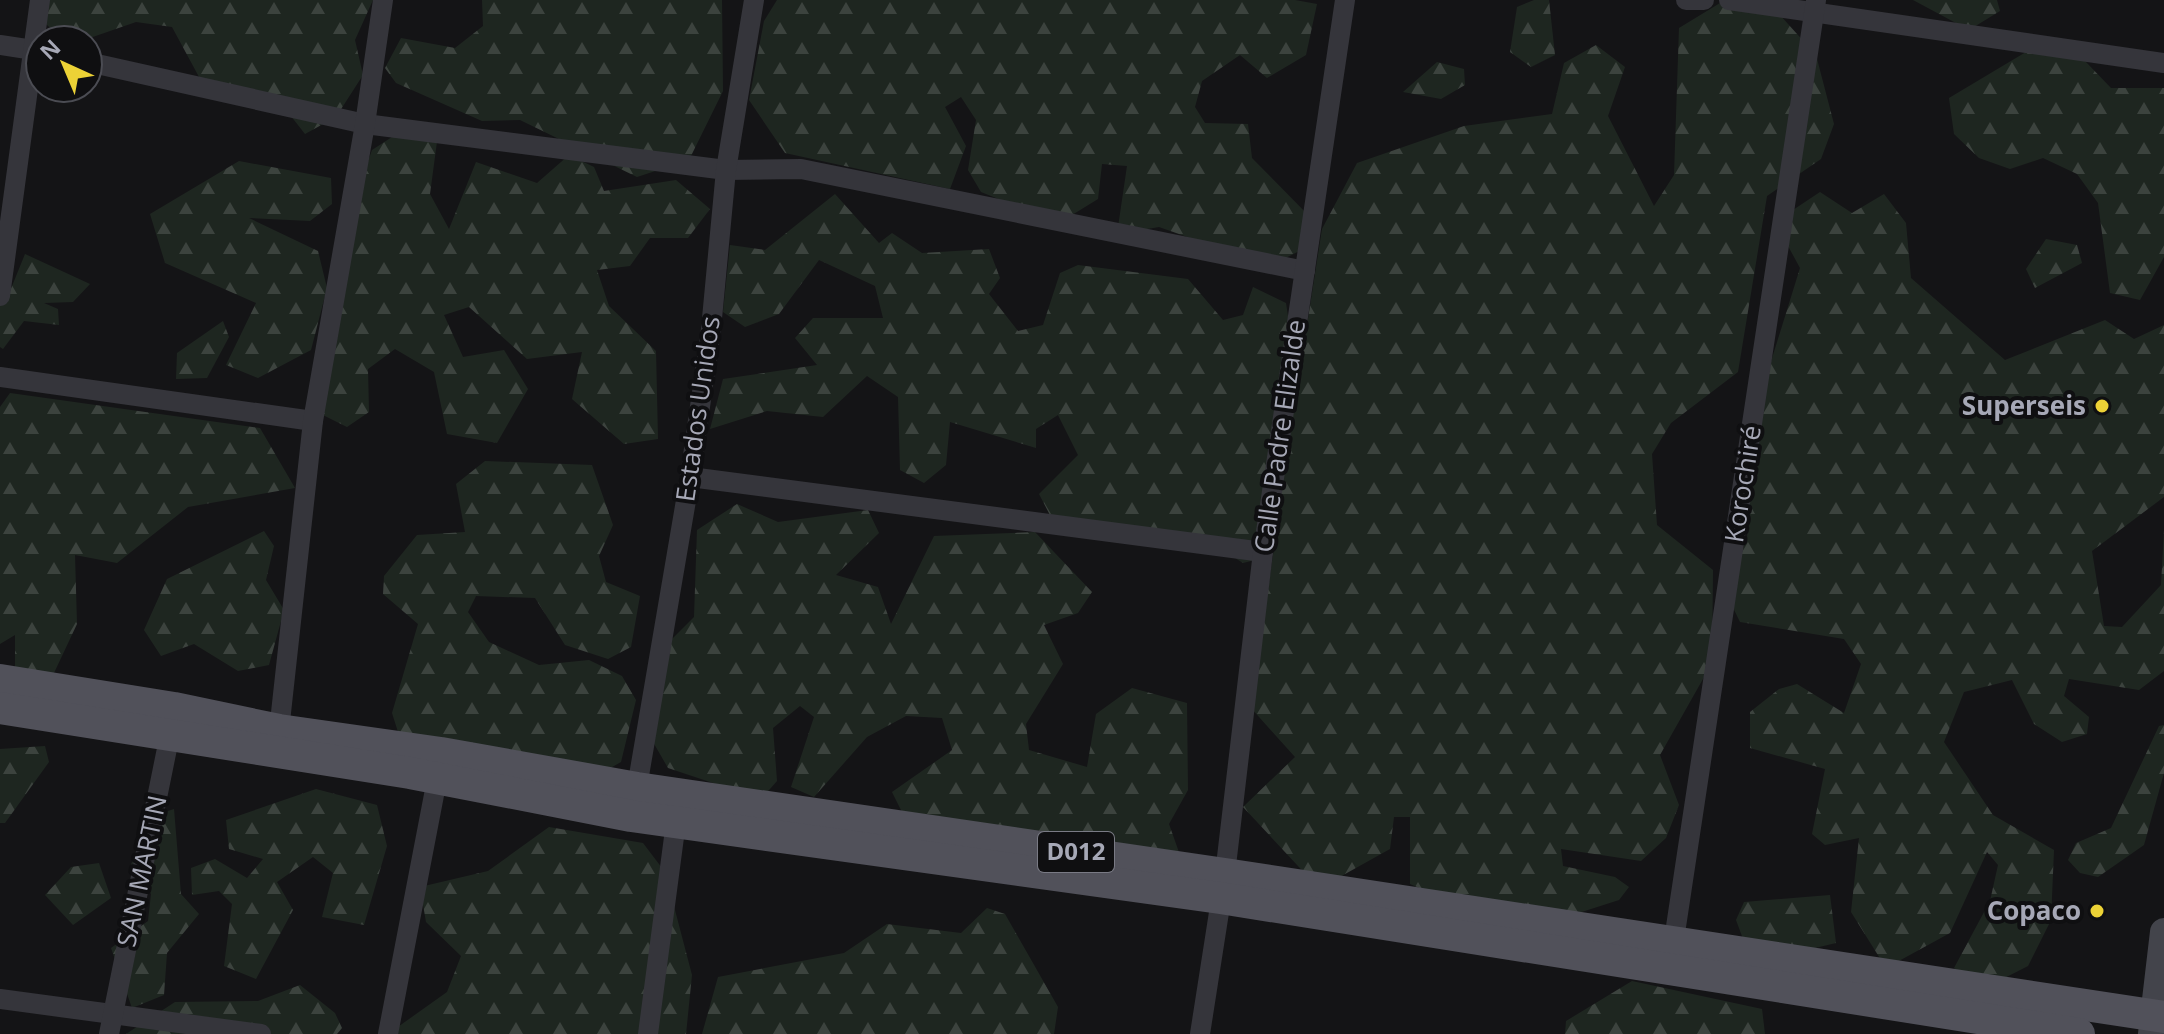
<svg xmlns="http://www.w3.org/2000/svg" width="2164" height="1034" font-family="'Open Sans',sans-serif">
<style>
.forest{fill:url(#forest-firs)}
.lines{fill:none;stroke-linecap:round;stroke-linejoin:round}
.street{stroke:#35353b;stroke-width:20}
.secondary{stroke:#43444b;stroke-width:28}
.primary{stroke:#51515a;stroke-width:32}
.poi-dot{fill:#ecd236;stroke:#0f0f11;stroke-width:3}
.labels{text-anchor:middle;stroke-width:8;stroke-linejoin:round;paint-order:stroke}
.shield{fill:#0f0f11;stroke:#797a84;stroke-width:2}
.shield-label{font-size:24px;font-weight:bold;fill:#a6a8b6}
.poi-label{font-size:26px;font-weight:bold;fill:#a6a8b6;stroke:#0f0f11;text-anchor:end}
.street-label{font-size:26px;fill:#a6a8b6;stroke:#0f0f11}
</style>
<defs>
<pattern id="forest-firs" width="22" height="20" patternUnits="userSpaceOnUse" patternTransform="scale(2)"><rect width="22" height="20" fill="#1e2620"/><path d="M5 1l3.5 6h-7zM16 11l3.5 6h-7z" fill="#3c433e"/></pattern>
</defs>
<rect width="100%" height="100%" fill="#141416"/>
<g class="forest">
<polygon points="30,0 373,0 355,40 363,75 336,117 305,134 276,97 205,88 172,27 136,22 84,40 64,40 30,10"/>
<polygon points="482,0 722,0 723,91 689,160 637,177 520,120 482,121 396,83 385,68 401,38 455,48 483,26"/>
<polygon points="777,0 1295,0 1317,4 1306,55 1267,78 1240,55 1202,81 1195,107 1205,123 1248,124 1252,158 1313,220 1311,245 1270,266 1159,227 1117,234 1127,166 1102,164 1098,199 1059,223 981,192 968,170 976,120 961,97 945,107 966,146 950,189 785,153 749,100 764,21"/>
<polygon points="1534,0 1549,0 1555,55 1531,67 1510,52 1517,7"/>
<polygon points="1725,0 1779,14 1816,55 1834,124 1821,159 1767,196 1738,372 1671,423 1652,454 1657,525 1713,570 1712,663 1660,755 1679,805 1666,838 1641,861 1561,849 1563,866 1615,877 1629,887 1619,900 1519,932 1410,884 1410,817 1394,817 1390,849 1329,883 1312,881 1243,807 1295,757 1251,708 1275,541 1271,556 1243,563 1213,544 1051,517 1039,494 1078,455 1058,415 1036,429 1036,448 950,422 946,465 924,483 900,470 898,397 867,376 823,417 767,411 710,429 723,379 817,365 795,338 813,318 883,318 875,286 819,260 779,314 745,327 723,312 730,245 765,250 835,194 879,243 892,233 922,253 989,249 1000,278 989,294 1018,331 1043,325 1060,273 1078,265 1188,279 1223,320 1243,315 1253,287 1286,303 1298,383 1322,229 1357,163 1464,126 1552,114 1564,63 1596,45 1625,67 1608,116 1654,206 1674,175 1679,28"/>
<polygon points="1913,0 1997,0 2000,11 1969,30"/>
<polygon points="2031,49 2085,61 2111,88 2164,88 2164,257 2140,300 2110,293 2098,203 2077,174 2043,158 2010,169 1979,158 1954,134 1949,98"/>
<polygon points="1437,62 1464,69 1465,85 1441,99 1403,92"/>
<polygon points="412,124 438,134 430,194 449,229 476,162 537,183 569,155 594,167 604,191 676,180 710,209 688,238 650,238 630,266 597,270 609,306 656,351 658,439 624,444 572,399 582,352 527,359 469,307 444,315 463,357 504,350 528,389 497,443 447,434 434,372 395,349 368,369 369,412 347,427 323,415 345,228 372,150"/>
<polygon points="239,161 331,178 332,204 310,221 249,218 318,251 327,288 311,350 258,378 226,365 256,303 165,263 150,214"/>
<polygon points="1820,192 1852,213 1884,194 1906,223 1911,278 2005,360 2105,320 2134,339 2164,325 2164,497 2092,551 2104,626 2122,627 2161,585 2164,530 2164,671 2139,690 2069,679 2064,696 2089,717 2087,734 2062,742 2034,724 2012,680 1964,692 1944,742 1993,815 2054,850 2051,920 2028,966 1983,989 1954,968 1990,901 1998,865 1987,852 1950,933 1886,968 1851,912 1859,838 1825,845 1812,834 1825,769 1750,748 1750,712 1779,689 1797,684 1844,713 1861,664 1844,639 1740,622 1725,591 1747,539 1755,413 1800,268 1775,222"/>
<polygon points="2046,239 2077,245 2082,263 2035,288 2026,269"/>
<polygon points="25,254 90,284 73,302 44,303 58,309 59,325 24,321 3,349 0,347 0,301 8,296"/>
<polygon points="223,321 229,337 207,378 176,379 177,353"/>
<polygon points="10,393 260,428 295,488 188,507 117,563 75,555 77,624 46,690 15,686 15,635 0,644 0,407"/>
<polygon points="485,461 592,465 613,525 599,556 606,582 640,596 631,647 608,659 565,645 535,598 476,596 468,612 489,642 539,665 589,660 622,676 636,700 621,762 598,775 406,757 392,713 418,624 383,594 384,576 417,535 465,532 456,484"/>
<polygon points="737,504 778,522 868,510 879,533 836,575 878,587 891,624 934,536 1035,532 1092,592 1078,613 1044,625 1063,664 1026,724 1029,750 1087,767 1096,714 1132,688 1187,703 1188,790 1169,824 1181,858 1107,863 1080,836 1056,852 912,832 892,792 952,750 942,718 906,716 867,737 814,797 791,787 814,717 800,706 773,728 777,781 761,799 668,768 649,735 660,651 694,617 697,530"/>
<polygon points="264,531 274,546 266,580 284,610 269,665 238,671 194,644 161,656 144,630 167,579"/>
<polygon points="2164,725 2164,773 2144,845 2098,877 2080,873 2068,860 2076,843 2111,828 2159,726"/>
<polygon points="45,746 49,762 5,823 0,823 0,749"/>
<polygon points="316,789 377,805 387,846 364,925 322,917 333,873 313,857 277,882 293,910 256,979 224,966 232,904 219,891 192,895 191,868 215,859 247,878 263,859 229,849 226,820"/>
<polygon points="174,809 181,894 199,914 167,953 164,995 132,1008 111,948 148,921 151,894 130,867 150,817"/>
<polygon points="549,827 643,843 665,872 692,975 686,1034 388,1034 447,992 461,956 426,922 420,887 488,871"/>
<polygon points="99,863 111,898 73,925 45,895 71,867"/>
<polygon points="1830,895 1836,943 1752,963 1736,920 1744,902"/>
<polygon points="987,908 1005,914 1058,1007 1054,1034 702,1034 718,977 844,953 887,924 961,933"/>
<polygon points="1632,981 1762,1009 1765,1034 1565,1034 1566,1021"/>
<polygon points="300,985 335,1013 342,1028 337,1034 126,1034 175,1002 258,1001"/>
</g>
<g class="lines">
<g class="street">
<polyline points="1686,0 1704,0"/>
<polyline points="1729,0 2164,63"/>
<polyline points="0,45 40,51"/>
<polyline points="88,62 365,124 726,170 801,169 1305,271"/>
<polyline points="0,296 40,0"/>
<polyline points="0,377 313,421"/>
<polyline points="690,477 1263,552"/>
<polyline points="278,740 313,421 365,124 383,0"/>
<polyline points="635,799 690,477 711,329 726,170 754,0"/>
<polyline points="1672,953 1816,0"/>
<polyline points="0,999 261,1034"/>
<polyline points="109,1034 172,724"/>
<polyline points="388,1034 439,769"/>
<polyline points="648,1034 676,822"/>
<polyline points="1200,1034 1225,874 1263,552 1345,0"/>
</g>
<polyline class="secondary" points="2152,1034 2164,932"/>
<g class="primary">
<polyline points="0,680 174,708 279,730 441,753 637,788 1225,874 2164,1017"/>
<polyline points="0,708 410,773 631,816 1220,898 2079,1034"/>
</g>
</g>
<g class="poi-dot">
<circle cx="2102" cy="406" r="8"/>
<circle cx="2097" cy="911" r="8"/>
</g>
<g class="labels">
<rect class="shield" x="1038" y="832" width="76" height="40" rx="6"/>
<g class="shield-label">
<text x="1076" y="860">D012</text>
</g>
<g class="poi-label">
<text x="2086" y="415">Superseis</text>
<text x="2081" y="920">Copaco</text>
</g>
<g class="street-label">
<text transform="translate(698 409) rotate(-82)" y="9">Estados Unidos</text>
<text transform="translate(1280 436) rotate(-82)" y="9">Calle Padre Elizalde</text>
<text transform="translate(1743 484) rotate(-81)" y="9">Korochiré</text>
<text transform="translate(142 871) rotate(-78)" y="9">SAN MARTIN</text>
</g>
</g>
<g transform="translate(64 64) rotate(316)"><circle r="38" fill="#0f0f11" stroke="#4b4c53" stroke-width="2"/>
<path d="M0-6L14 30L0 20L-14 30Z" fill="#ecd236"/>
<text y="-12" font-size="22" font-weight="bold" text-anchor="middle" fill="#a6a8b6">N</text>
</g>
</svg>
